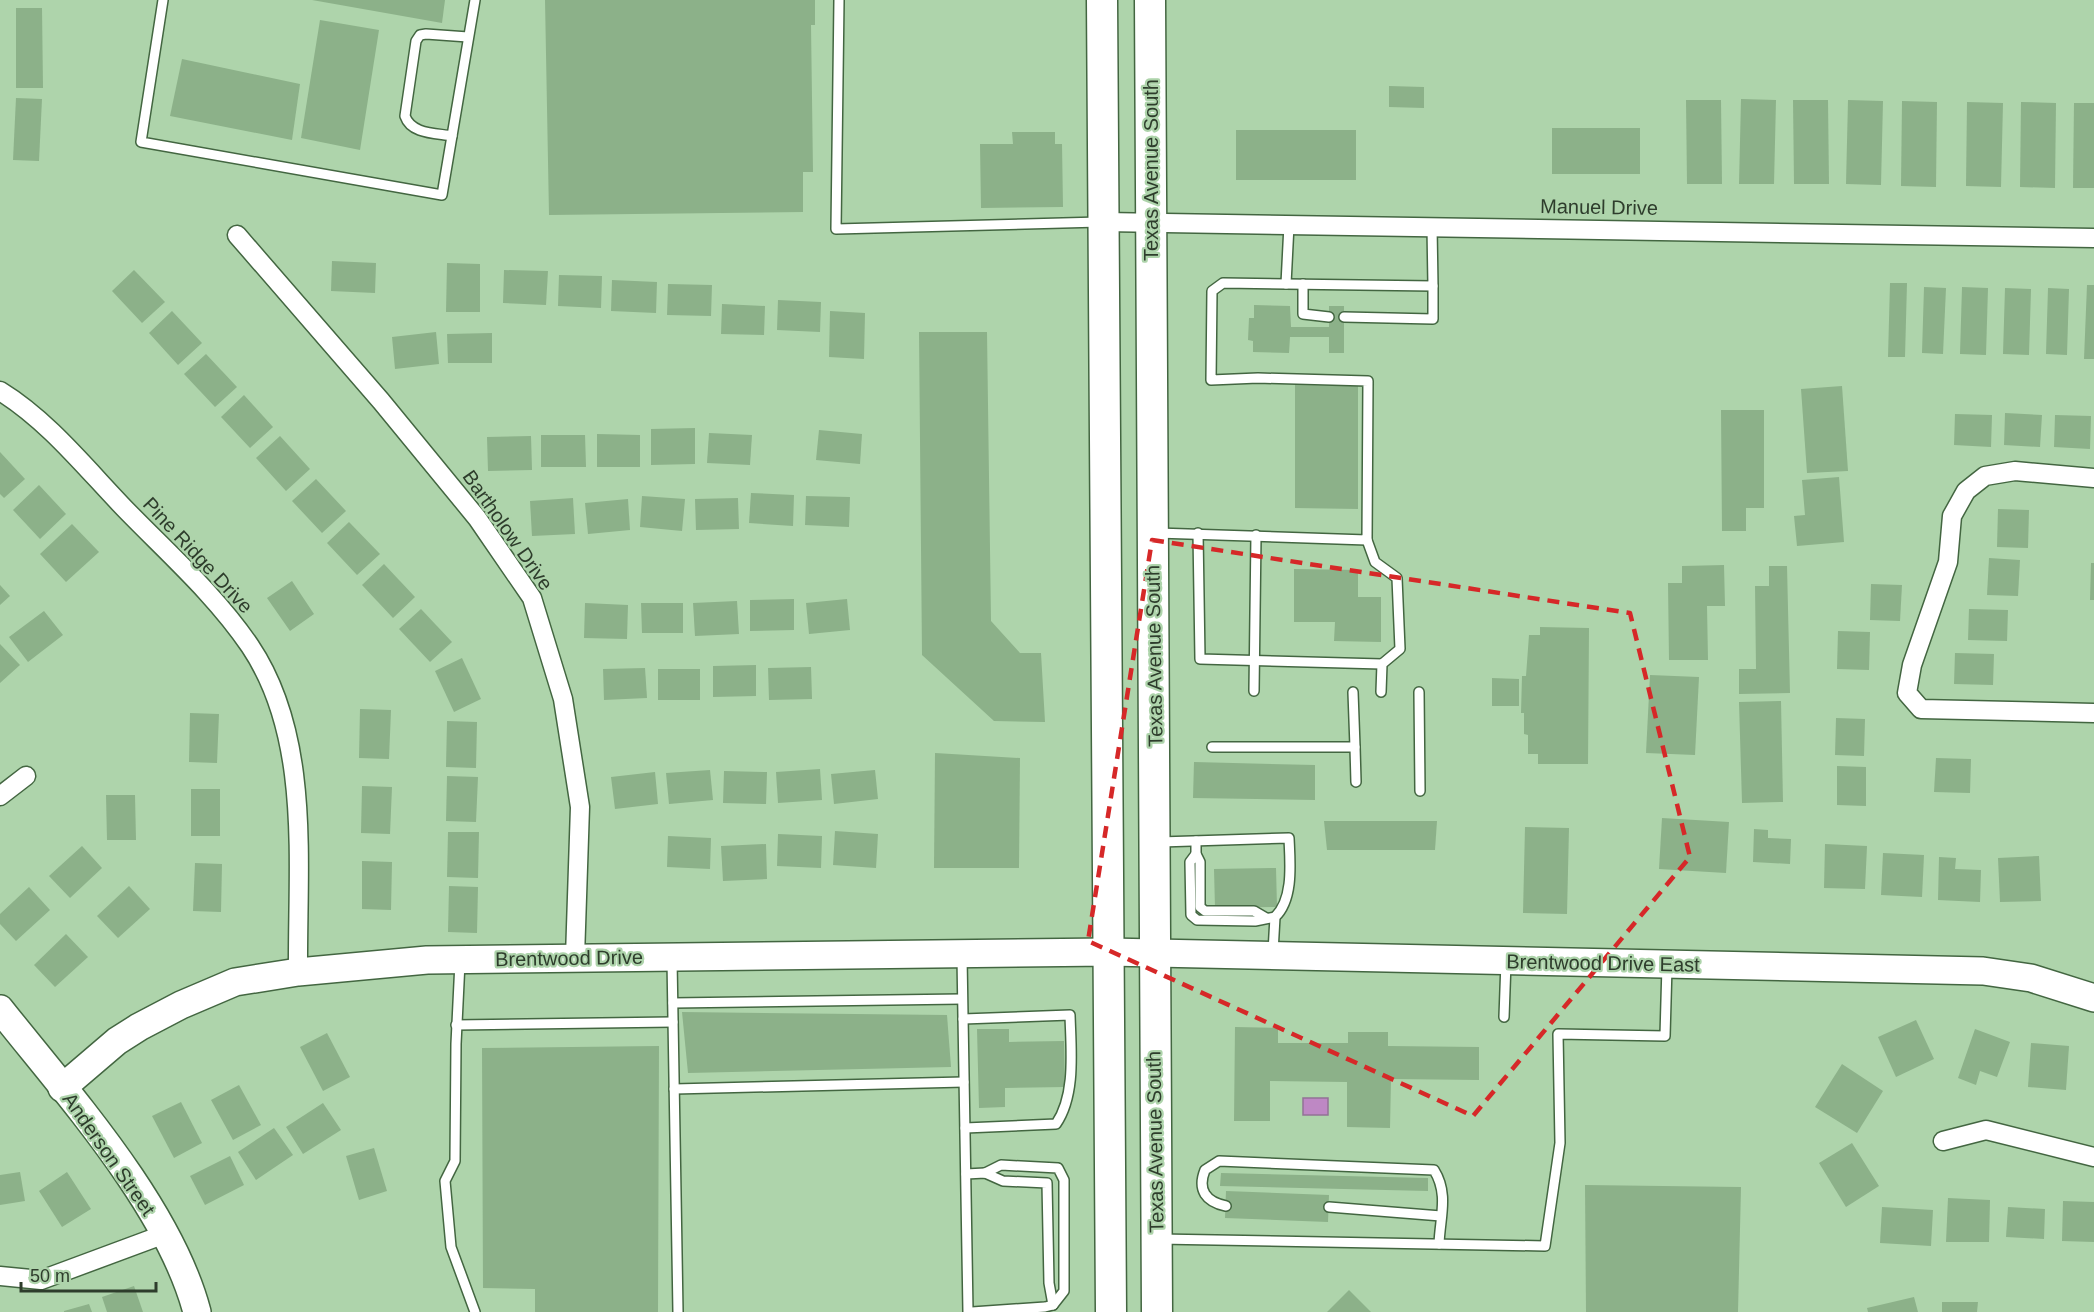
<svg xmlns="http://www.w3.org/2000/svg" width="2094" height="1312" font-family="Arial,sans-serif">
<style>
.water{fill:#be88c4;stroke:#937296;stroke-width:1.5}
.building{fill:#8cb189}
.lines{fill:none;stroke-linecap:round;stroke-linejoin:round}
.lane-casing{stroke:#436641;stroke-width:12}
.street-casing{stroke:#436641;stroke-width:21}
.secondary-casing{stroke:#436641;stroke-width:30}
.primary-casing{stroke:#436641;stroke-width:33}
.lane{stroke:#fff;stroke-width:9}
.street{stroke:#fff;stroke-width:18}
.secondary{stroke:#fff;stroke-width:27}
.primary{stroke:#fff;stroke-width:30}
.marked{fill:none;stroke:#d62828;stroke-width:4.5;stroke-dasharray:12 8;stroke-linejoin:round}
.labels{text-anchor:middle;stroke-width:4.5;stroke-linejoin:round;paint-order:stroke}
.street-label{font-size:20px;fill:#2e3d2c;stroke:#aed4ab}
</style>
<rect width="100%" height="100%" fill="#aed4ab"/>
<rect class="water" x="1303" y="1098" width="25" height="17"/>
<g class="building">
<polygon points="312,0 445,0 442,23"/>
<polygon points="545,0 815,0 815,25 811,25 813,172 803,172 803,212 549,215"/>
<polygon points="16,8 42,8 43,88 16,88"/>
<polygon points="320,20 379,30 360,150 301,138"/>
<polygon points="182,59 300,84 292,140 170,116"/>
<polygon points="1389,86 1424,87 1424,108 1389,107"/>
<polygon points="16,98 42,99 39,161 13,160"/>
<polygon points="1741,99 1776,100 1774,184 1739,184"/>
<polygon points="1686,100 1721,100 1722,184 1687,184"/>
<polygon points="1793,100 1828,100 1829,184 1794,184"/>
<polygon points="1848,100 1883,101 1881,185 1846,184"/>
<polygon points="1902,101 1937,102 1936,187 1901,186"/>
<polygon points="1967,102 2003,103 2001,187 1966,186"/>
<polygon points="2021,102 2056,103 2055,188 2020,187"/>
<polygon points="2074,103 2094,103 2094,188 2073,188"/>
<rect x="1552" y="128" width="88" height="46"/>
<rect x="1236" y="130" width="120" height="50"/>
<polygon points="1012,132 1055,132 1055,144 1062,144 1063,207 981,208 980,144 1013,144"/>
<polygon points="332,261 376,263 375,293 331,291"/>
<polygon points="447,263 480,264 480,312 446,312"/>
<polygon points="134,270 165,302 142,323 112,291"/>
<polygon points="504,270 548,271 546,305 503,303"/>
<polygon points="559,275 602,276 601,308 558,306"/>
<polygon points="612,280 657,282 656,313 611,311"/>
<polygon points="1890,283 1907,283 1905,357 1888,357"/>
<polygon points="668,284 712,285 711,316 667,315"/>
<polygon points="2087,285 2094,285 2094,359 2084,359"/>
<polygon points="1924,287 1946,288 1943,354 1922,353"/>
<polygon points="1962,287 1988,288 1986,355 1960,354"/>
<polygon points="2005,288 2031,289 2029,355 2003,354"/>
<polygon points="2048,288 2069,289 2067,355 2046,354"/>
<polygon points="778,300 821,302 820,332 777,330"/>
<polygon points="722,304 765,306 764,335 721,334"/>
<polygon points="1254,305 1290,306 1291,327 1329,327 1329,306 1344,306 1344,353 1329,353 1329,337 1290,337 1289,353 1253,352 1253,341 1248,340 1249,318 1254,318"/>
<polygon points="172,311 202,343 178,365 149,333"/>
<polygon points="830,311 865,313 864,359 829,357"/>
<polygon points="436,332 439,364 395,369 392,337"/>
<polygon points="919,332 987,332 991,621 1020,653 1041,653 1045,722 994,721 922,655"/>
<polygon points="492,333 492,363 448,363 447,334"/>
<polygon points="206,354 237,387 215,407 184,374"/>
<polygon points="1295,385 1358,386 1358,509 1295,508"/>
<polygon points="1842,386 1848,471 1807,473 1801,389"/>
<polygon points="244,395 273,427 250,448 221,417"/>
<polygon points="1721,410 1764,410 1764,508 1746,508 1746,531 1722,531"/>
<polygon points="2005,413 2042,415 2040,447 2004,445"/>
<polygon points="1955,414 1992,415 1991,447 1954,445"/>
<polygon points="2055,415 2091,416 2090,449 2054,447"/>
<polygon points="695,428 695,464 651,465 651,429"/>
<polygon points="819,430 862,434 860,464 816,460"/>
<polygon points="709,433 752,435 750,465 707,463"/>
<polygon points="597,434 640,435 640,467 597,467"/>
<polygon points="541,435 585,435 586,467 541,467"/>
<polygon points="280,436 310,469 286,491 256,458"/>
<polygon points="531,436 532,470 488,471 487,437"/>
<polygon points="0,452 25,479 4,498 0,494"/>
<polygon points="1839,477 1844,542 1797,546 1794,516 1805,515 1802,480"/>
<polygon points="316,479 346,511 322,533 292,501"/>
<polygon points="39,485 66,514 40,539 13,510"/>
<polygon points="751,493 794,495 793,526 749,523"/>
<polygon points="642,496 685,499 682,531 640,527"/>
<polygon points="806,496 850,497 849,527 805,525"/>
<polygon points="573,498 575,534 532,536 530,501"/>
<polygon points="738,498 739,529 696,530 695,499"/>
<polygon points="628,499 630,530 588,534 585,503"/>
<polygon points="1998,509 2029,510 2028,548 1997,547"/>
<polygon points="349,522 380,554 357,575 327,543"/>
<polygon points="72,524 99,552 66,582 40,554"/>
<polygon points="1989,558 2020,560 2018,596 1987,595"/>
<polygon points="2091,563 2094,563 2094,600 2090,600"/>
<polygon points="384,564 415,597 393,618 362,585"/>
<polygon points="1724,565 1725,606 1707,606 1708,660 1669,660 1668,583 1682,583 1682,566"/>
<polygon points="1769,566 1787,566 1790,693 1739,694 1739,669 1756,669 1755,586 1769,586"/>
<polygon points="1294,569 1358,570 1358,597 1381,597 1381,642 1334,641 1335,622 1294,622"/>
<polygon points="292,581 314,614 290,631 267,598"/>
<polygon points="1871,584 1902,585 1900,621 1870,620"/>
<polygon points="0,585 10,596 0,605"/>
<polygon points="794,599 794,630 750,631 750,600"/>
<polygon points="847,599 850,630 809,634 806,603"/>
<polygon points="737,601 739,634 695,636 693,603"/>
<polygon points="585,603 628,605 627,639 584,638"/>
<polygon points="641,603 683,603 683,633 642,633"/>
<polygon points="421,609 452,642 430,662 399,629"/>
<polygon points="1969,609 2008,610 2007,641 1968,640"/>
<polygon points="44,611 63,635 28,662 9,637"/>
<polygon points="1540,627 1589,628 1588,764 1538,764 1538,754 1528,754 1528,735 1524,734 1524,713 1521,713 1522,676 1526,676 1529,635 1540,635"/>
<polygon points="1838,631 1870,632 1869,670 1837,669"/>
<polygon points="0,644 20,665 0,683"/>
<polygon points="1955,653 1994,654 1993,685 1954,684"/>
<polygon points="462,658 481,699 454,712 435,671"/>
<polygon points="756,665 756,696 713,697 713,666"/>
<polygon points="811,667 812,699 769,700 768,668"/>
<polygon points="645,668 647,698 604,700 603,669"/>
<rect x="658" y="669" width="42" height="31"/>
<polygon points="1650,675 1699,677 1695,755 1646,753"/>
<polygon points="1492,678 1519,679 1519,706 1492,706"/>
<polygon points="1781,701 1783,802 1742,803 1739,702"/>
<polygon points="360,709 391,710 389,759 359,758"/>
<polygon points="190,713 219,714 217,763 189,762"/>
<polygon points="1836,718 1865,719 1864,756 1835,755"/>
<polygon points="447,721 477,722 476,768 446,767"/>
<polygon points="935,753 1020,758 1019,868 934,868"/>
<polygon points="1936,758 1971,759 1970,793 1934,792"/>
<polygon points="1194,762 1315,765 1315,800 1193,798"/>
<polygon points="1837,766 1866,767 1866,806 1837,805"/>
<polygon points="820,769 822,800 778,803 776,772"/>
<polygon points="710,770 713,800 669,804 666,773"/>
<polygon points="875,770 878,799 834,804 831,774"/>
<polygon points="724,771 767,772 766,804 723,803"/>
<polygon points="655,772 658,804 615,809 611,777"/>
<polygon points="447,776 478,777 476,822 446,821"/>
<polygon points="362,786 392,787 390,834 361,833"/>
<rect x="191" y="789" width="29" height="47"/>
<polygon points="106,795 135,795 136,840 107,840"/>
<polygon points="1662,818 1729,822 1726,873 1659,869"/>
<polygon points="1324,821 1437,821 1435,850 1327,850"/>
<polygon points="1525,827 1569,828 1567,914 1523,913"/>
<polygon points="1754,829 1768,830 1768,838 1791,839 1790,864 1753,862"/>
<polygon points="835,831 878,834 876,868 833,865"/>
<polygon points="448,832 479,832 478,878 447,877"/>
<polygon points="778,834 822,836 821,868 777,866"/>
<polygon points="668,836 711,838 710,869 667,867"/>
<polygon points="766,844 767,879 723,881 721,846"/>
<polygon points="1825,844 1867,846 1865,889 1824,888"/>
<polygon points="82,846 102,868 70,898 49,876"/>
<polygon points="1883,853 1924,855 1922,897 1881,895"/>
<polygon points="2039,856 2041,901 2000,902 1998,858"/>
<polygon points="1939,857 1956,858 1955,869 1981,870 1980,902 1938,900"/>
<polygon points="362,861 392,862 391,910 362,909"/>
<polygon points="195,863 222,864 221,912 193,911"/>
<polygon points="1276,868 1277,907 1215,908 1214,869"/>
<polygon points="129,886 150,909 118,938 97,916"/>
<polygon points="449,886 478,887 477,933 448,932"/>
<polygon points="29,887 50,910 16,941 0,924 0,914"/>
<polygon points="66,934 88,957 55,987 34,965"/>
<polygon points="682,1012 947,1015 951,1067 688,1073"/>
<polygon points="1916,1020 1934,1059 1896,1077 1878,1037"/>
<polygon points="1235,1027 1278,1028 1278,1043 1348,1043 1348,1032 1388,1032 1388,1046 1479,1047 1479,1080 1391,1079 1390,1128 1347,1127 1347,1082 1270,1081 1270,1121 1234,1121"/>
<polygon points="977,1029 1009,1029 1009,1042 1064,1041 1065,1087 1005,1088 1005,1107 979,1108"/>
<polygon points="1975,1029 2010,1042 1997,1077 1980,1071 1976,1085 1958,1078"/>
<polygon points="327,1033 350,1077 323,1091 300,1047"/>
<polygon points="2031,1043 2069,1046 2066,1090 2028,1087"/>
<polygon points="659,1046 658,1312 535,1312 535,1289 483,1288 482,1048"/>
<polygon points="1842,1064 1883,1091 1857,1133 1815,1107"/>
<polygon points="239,1085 261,1125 233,1140 211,1100"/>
<polygon points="181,1102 202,1143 174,1158 152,1116"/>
<polygon points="323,1103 341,1130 303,1154 286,1127"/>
<polygon points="274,1128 293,1155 256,1180 238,1152"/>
<polygon points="1852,1143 1879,1186 1846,1207 1819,1163"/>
<polygon points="374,1148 387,1191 359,1200 346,1156"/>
<polygon points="230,1156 244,1185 205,1205 190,1176"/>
<polygon points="20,1172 25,1201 0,1205 0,1175"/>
<polygon points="67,1172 91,1209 62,1227 39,1191"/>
<polygon points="1221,1173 1428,1178 1428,1191 1220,1186"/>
<polygon points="1585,1185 1741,1187 1738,1312 1586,1312"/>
<polygon points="1226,1191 1329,1195 1328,1222 1225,1218"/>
<polygon points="1948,1198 1990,1200 1989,1242 1946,1242"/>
<polygon points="2063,1201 2094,1202 2094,1242 2062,1241"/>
<polygon points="1882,1207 1933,1210 1931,1246 1880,1243"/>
<polygon points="2008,1207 2045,1209 2044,1239 2006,1237"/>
<polygon points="134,1286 143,1312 107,1312 102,1297"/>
<polygon points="1349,1290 1371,1312 1327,1312"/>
<polygon points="1914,1297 1918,1312 1868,1312 1867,1308"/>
<polygon points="1942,1302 1978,1302 1977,1312 1942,1312"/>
<polygon points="89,1304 92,1312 64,1312 64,1311"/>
</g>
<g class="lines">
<g class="lane-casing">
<g id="lane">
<polyline points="163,0 141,142 442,195 475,0"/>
<polyline points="839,0 836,229 1100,222"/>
<path d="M452 136C435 133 411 134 405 116L416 41 420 35 426 34 468 37"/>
<polyline points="1286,284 1433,286 1432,227"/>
<polyline points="1303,284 1303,314 1329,317"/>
<polyline points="1344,317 1433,319 1433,286"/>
<polyline points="1157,533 1367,540 1368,381 1258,378 1211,380 1212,291 1223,283 1286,284 1289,225"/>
<polyline points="1198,533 1200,659 1382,664"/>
<polyline points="1367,540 1375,562 1397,578 1400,649 1382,664 1381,692"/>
<polyline points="1254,691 1256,535"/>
<polyline points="1419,692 1420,791"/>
<polyline points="1212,747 1355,747 1353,692"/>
<polyline points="1355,747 1356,782"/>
<polyline points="1196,841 1196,854 1200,862 1200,907 1205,911 1254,911 1266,918"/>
<path d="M1160 842 1289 838C1290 862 1294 899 1275 917L1273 952"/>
<polyline points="1196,854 1190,862 1191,915 1197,920 1255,921 1275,917"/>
<polyline points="962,957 968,1312"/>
<polyline points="672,960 678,1312"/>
<polyline points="460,962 456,1044 455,1161 445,1181 451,1247 475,1312"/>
<polyline points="673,1003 962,999"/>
<polyline points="1504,1017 1506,962"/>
<path d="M963 1019 1070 1015C1071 1050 1076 1095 1056 1124L965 1128"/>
<polyline points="456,1025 673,1022"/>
<polyline points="674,1089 964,1082"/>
<polyline points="966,1174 985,1173 1003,1181 1047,1183 1049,1283 1053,1305"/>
<path d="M1226 1206C1206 1202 1197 1190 1205 1170L1219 1161 1434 1170C1449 1194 1440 1217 1439 1244"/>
<polyline points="1329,1207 1441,1216"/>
<polyline points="1159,1239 1545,1246 1560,1143 1558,1034 1665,1036 1667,966"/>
<polyline points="972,1312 1045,1307 1053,1305 1064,1291 1064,1180 1058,1168 1001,1165 985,1173"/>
</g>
</g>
<g class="street-casing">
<g id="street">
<polyline points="1104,222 2094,238"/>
<polyline points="237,235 381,401 477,518 532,598 563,699 580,807 575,957"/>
<path d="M0 391C49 421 88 471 128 512 170 555 216 596 250 646 312 738 297 865 298 972"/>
<polyline points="2094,478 2015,471 1985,476 1966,491 1952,516 1948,562 1912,665 1907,693 1921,709 2094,713"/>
<polyline points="0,796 26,776"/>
<polyline points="1943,1141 1986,1130 2094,1157"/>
<polyline points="0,1276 41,1280 165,1234"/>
</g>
</g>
<g class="secondary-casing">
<g id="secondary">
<path d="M0 1009C68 1095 169 1206 197 1312"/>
<polyline points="62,1088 117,1041 139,1027 181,1005 235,982 298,972 427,960 1109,952 1983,971 2031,978 2094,998"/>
</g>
</g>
<g class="primary-casing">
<g id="primary">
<polyline points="1102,0 1111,1312"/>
<polyline points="1150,0 1157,1312"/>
</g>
</g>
<use href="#lane" class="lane"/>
<use href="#street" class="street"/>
<use href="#secondary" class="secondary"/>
<use href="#primary" class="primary"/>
</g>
<path class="marked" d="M1152 540 1630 613 1690 857 1473 1116 1088 941Z"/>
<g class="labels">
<g class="street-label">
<text transform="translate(1151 170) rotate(-90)" y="7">Texas Avenue South</text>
<text transform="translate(1599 207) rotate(1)" y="7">Manuel Drive</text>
<text transform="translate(508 530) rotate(55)" y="7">Bartholow Drive</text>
<text transform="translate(198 555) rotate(47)" y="7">Pine Ridge Drive</text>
<text transform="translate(1154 656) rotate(-91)" y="7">Texas Avenue South</text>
<text transform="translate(569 958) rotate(-1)" y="7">Brentwood Drive</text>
<text transform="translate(1603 963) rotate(1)" y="7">Brentwood Drive East</text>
<text transform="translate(1155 1142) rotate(-91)" y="7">Texas Avenue South</text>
<text transform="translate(109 1154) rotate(55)" y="7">Anderson Street</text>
</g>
</g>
<path d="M21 1282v9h135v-9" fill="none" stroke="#2e3d2c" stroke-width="3"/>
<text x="30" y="1282" font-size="18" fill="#2e3d2c" stroke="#aed4ab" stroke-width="4.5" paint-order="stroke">50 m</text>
</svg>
